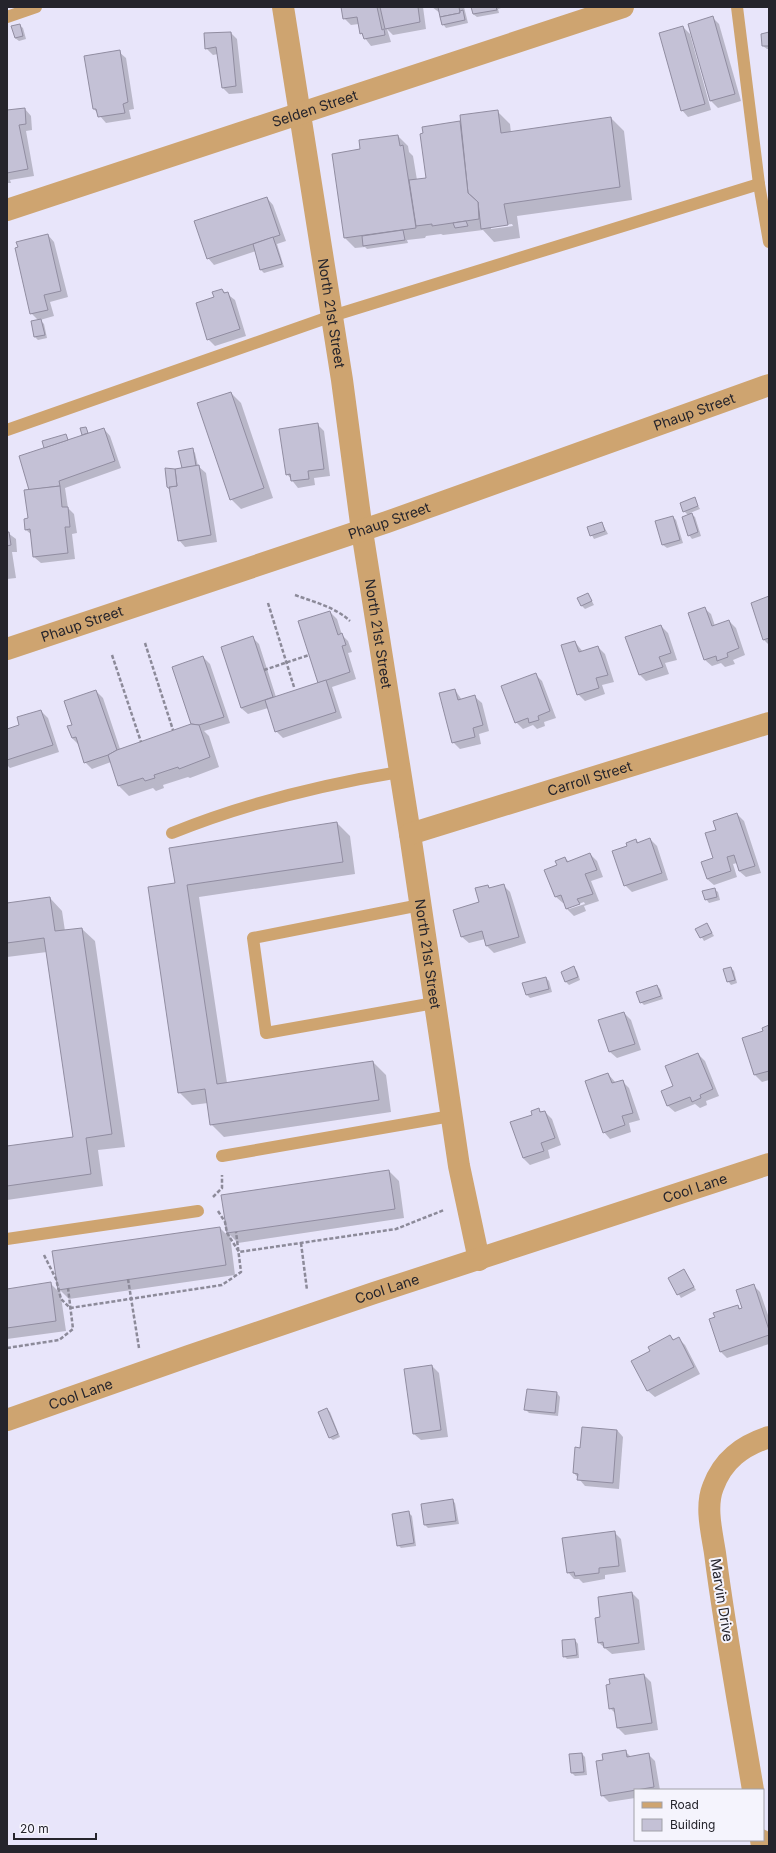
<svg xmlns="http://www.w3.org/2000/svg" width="776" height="1853" font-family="Inter,sans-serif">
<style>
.shadow{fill:#0003;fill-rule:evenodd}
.building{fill:#c4c1d6;stroke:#918da1}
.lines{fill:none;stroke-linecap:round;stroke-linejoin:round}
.path{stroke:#8c8a99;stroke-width:2.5;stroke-dasharray:4 2;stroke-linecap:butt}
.service{stroke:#cea470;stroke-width:12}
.minor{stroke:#cea470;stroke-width:22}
.tertiary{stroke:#cea470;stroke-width:22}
.labels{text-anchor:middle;stroke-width:4;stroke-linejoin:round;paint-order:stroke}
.street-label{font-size:14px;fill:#25242c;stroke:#f5f4fd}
</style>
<rect width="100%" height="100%" fill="#e8e5fa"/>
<g class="shadow">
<polygon points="342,7 423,7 426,29 393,35 387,29 391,42 371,46 361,33 359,24 351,25 344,18"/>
<polygon points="432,7 464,7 468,23 446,28 443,24 440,13"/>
<polygon points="472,7 501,7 501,8 498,9 499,13 477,17 473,14"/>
<polygon points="713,18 719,24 741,101 718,108 711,101 690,24"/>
<polygon points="19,25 23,28 26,39 19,41 15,38"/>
<polygon points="683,27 690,34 711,110 688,117 682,110"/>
<polygon points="231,33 237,39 243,93 229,94 222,87 218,54 213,55 206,48"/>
<polygon points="769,33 769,49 767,49 763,46 762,34"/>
<polygon points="119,52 126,58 134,109 129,110 131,119 106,123 94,109"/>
<polygon points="25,109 31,116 32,130 26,131 34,176 10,180 11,183 7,183 7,111"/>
<path d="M497 111 510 124 511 133 611 118 624 131 632 200 517 216 520 238 494 242 483 230 443 235 441 234 426 236 425 238 407 240 408 243 367 249 365 247 355 248 345 238 333 154 361 150 398 136 408 146 409 152 413 156 417 180 427 179 460 122 462 124ZM512 224 513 226 491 229V227Z"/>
<polygon points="267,198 273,205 286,241 277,244 284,267 264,273 260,269 256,251 214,265 208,258"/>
<polygon points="48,235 54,242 68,297 50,302 54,316 40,320 44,324 47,338 38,340 35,337 32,322 39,321 31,313"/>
<polygon points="222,290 235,300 246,336 215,346 208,339 215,297"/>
<polygon points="231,393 241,403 273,498 241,509 231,499"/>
<polygon points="317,424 324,431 330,476 314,478 315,485 298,488 287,474"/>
<polygon points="85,428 89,434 104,429 110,436 121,468 65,488 68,508 74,514 77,533 72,534 75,559 41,563 34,557 32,535 26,530 29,519 30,491 45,448 65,435 69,440 83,436 81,429"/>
<polygon points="192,449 195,453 198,466 206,473 217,542 185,547 179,540 171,490 168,487 183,469"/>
<polygon points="694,498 700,509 690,513 695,517 701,536 692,539 689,535 688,515 684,511"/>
<polygon points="673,517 676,520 683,543 667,548 663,545 656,522"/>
<polygon points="602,523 608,534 594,539 588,528"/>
<polygon points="7,527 8,533 16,539 17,552 12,552 16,578 7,579"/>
<polygon points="588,594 594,605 585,609 582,606"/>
<polygon points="769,597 769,645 764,640"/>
<polygon points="704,608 711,614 715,626 729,621 736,628 745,655 733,660 735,664 725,667 721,663 712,666 705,660"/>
<polygon points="330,612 337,619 342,635 348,641 352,652 348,653 356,679 332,687 342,718 283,738 276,731 268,708 248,714 241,708 252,637 259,644 276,697 319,683"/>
<polygon points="661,626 668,633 677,660 665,663 669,674 646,681 639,674"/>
<polygon points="575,642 583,652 598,647 605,654 614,682 602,685 605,694 585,701 578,694"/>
<polygon points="203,657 210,664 230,723 204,731 209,736 219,767 190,778 188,777 163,785 164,788 156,791 153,788 129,796 119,786 111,762 92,769 85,762 79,745 72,738 68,727 73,726 96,691 103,698 120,749 192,725"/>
<polygon points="535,674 542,681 556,718 544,722 545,726 537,729 533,725 523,729 516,722"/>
<polygon points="455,690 462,700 475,697 482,703 489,731 479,734 481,744 460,749 453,742"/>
<polygon points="41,711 48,718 59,752 10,768 7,765 7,730 20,726"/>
<polygon points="737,814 744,821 761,873 746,877 739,871 737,863 733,864 737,877 714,885 707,879 714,858 717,830"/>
<polygon points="337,823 350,836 355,874 199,897 227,1083 373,1062 386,1075 391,1112 224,1137 211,1124 208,1103 192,1105 179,1092 176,884"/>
<polygon points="650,839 657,846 668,880 632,892 625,885 628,847 636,840 639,843"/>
<path d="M590 854 597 861 603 877 591 881 599 901 584 906 586 911 574 916 567 909 565 903H563L556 897 565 858 569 862ZM584 902 585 904 569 909V907Z"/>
<polygon points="503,885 510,892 526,943 494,953 487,946 485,939 469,943 462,937 454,910 480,902 487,886 490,889"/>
<polygon points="714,889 718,892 720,900 709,903 706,899"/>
<polygon points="50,898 62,911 65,931 82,929 95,941 125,1147 98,1150 103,1186 7,1200 7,1147 74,1138 47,952 7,957 7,904"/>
<polygon points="707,924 714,936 704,941 697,929"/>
<polygon points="574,968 577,971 580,980 569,985 566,982"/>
<polygon points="731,968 734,971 737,983 731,985 728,981"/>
<polygon points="546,978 549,981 552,992 530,998 527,995"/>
<polygon points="657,986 660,989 663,999 644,1005 641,1002"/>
<polygon points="624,1013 631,1020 641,1050 617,1058 610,1052"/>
<polygon points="769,1026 769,1080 762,1082 755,1075 744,1039 765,1032"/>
<polygon points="698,1054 705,1061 719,1096 706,1101 707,1105 700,1108 695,1104 675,1112 668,1106 674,1087"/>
<polygon points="608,1074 616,1083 622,1081 629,1088 640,1120 629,1123 631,1132 610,1139 604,1132"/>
<polygon points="538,1109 542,1113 545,1112 552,1119 561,1145 548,1150 550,1158 530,1165 523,1158 533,1115"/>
<polygon points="389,1171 399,1181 404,1218 238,1243 230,1235 235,1275 69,1299 60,1290 66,1331 7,1339 7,1290 50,1283 59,1292 53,1251 220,1228 228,1236 222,1196"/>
<polygon points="684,1270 696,1290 681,1298 669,1278"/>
<polygon points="753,1285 760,1292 769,1318 769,1344 727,1358 720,1351 737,1306 741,1309 743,1308"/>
<polygon points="670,1336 674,1340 678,1338 685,1345 700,1374 655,1397 648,1391 633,1361 651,1352"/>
<polygon points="432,1366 439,1373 448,1437 421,1440 414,1434"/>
<polygon points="557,1393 560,1397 558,1416 529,1413 525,1409"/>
<polygon points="327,1409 330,1412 340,1437 333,1440 329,1437"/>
<polygon points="617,1430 623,1437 619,1489 585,1486 574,1473"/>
<polygon points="452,1500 455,1503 459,1524 428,1528 425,1525"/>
<polygon points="408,1512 412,1516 416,1546 401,1548 398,1545"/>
<polygon points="614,1532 621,1539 626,1572 605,1575 605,1579 583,1583 579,1579 574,1579 568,1572"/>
<polygon points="632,1593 639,1600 645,1650 612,1654 599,1643 601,1618"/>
<polygon points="575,1640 578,1644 579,1658 567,1659 564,1656"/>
<polygon points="644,1675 651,1682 658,1730 625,1735 618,1728 616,1714 610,1708"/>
<polygon points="626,1752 631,1757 648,1754 655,1761 660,1790 635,1790 635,1798 609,1802 602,1795 604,1761"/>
<polygon points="582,1754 585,1757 587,1775 575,1776 572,1773"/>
</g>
<g class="building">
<polygon points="341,7 377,7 382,30 384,29 385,35 364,39 362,33 360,34 357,17 343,19"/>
<polygon points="380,7 418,7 420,22 385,29"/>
<polygon points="438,7 459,7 460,13 440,17"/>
<polygon points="471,7 496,7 497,10 473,14"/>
<polygon points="463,10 465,20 442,25 440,17 460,13 460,11"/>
<polygon points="713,16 735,94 710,101 688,24"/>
<polygon points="20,24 23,36 15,38 11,26"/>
<polygon points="683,26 705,104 681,111 659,33"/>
<polygon points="231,32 236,86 222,88 216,47 205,49 204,33"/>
<polygon points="769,32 769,46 762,46 761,34"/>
<polygon points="120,50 128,102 123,104 125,113 98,117 96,109 93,109 84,56"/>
<polygon points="25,108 26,124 19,125 28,169 7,173 7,110"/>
<polygon points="498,110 501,133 611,117 620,187 504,204 508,225 481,229 478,202 468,193 460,115"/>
<polygon points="460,121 468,193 478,202 479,219 432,226 432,224 416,226 409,180 426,178 420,134 423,133 422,127"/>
<polygon points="398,135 400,146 403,145 416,228 344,238 332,154 360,149 359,140"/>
<polygon points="267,197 280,235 207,259 194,221"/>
<polygon points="466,221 468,226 455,228 453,223"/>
<polygon points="403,230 405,240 363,246 362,236"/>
<polygon points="48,234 61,291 44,295 48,310 30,314 15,248 18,247 16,242"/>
<polygon points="273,237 282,264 260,270 253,244"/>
<polygon points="222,289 224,293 228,292 240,329 207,340 196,303 214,297 212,292"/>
<polygon points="41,319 45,335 34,337 31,321"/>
<polygon points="231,392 264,488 230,500 197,403"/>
<polygon points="318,423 324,469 308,471 309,479 291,481 290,474 286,475 279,429"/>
<polygon points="86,427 88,433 82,435 80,428"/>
<polygon points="104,428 115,461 59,481 60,486 29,490 19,456"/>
<polygon points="66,434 68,440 44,448 42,441"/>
<polygon points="193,448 196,466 182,468 178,451"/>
<polygon points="199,465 211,535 178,541 169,487 177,486 175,469"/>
<polygon points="165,468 175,469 177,486 169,487 170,489 167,487"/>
<polygon points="60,486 62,507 68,507 70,527 65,527 68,553 33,557 30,529 25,530 24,519 28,518 24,490"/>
<polygon points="695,497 698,506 683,512 680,503"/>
<polygon points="692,513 698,532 688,536 682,517"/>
<polygon points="673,516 680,540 662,545 655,521"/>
<polygon points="602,522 605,531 590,536 587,527"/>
<polygon points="7,532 9,532 11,545 7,546"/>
<polygon points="588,593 592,601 581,606 577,598"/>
<polygon points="769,596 769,638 763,640 751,603"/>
<polygon points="705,607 712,626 729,620 739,648 727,653 728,657 717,661 716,656 704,660 688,613"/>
<polygon points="330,611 338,635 342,633 346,645 342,646 350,672 318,683 298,621"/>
<polygon points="661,625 671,653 659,657 663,667 639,675 625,637"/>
<polygon points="253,636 273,697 241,708 221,647"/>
<polygon points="575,641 579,652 598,646 608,675 596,678 599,688 577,695 561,645"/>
<polygon points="203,656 224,717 199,725 191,724 172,667"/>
<polygon points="536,673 550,711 538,716 539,720 529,723 528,718 515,723 501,686"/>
<polygon points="326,680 336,712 275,732 265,700"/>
<polygon points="455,689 458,700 475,695 483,725 473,728 475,737 452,743 439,693"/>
<polygon points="96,690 117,750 108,755 84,763 76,737 72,738 67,726 72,725 64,701"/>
<polygon points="41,710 53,745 7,760 7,729 19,725 17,717"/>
<polygon points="191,724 199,725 210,757 179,769 178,767 154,775 155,778 145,781 143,778 118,786 108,755 117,750"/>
<polygon points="737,813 755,866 739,871 734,855 727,857 731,871 707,879 701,862 713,858 705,833 716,830 713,821"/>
<polygon points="337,822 343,862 187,885 217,1084 373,1061 379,1100 210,1125 205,1089 178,1093 148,887 175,883 169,848"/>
<polygon points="650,838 662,873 624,886 612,851 627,846 626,843 636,839 637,843"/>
<polygon points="590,853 597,870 585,874 593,894 577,899 580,904 566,909 561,895 555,897 544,870 557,865 555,861 565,857 567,862"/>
<polygon points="504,884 519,937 486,946 482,931 461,937 453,910 479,902 475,888 488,885 489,888"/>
<polygon points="715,888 717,897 705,900 702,891"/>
<polygon points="50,897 55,931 82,928 112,1134 86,1138 91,1174 7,1186 7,1146 73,1137 44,938 7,943 7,903"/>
<polygon points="707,923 712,933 700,938 695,929"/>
<polygon points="574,966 578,977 565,982 561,972"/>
<polygon points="731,967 735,980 727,982 723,969"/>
<polygon points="546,977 549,989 526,995 522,983"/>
<polygon points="657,985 661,996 640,1003 636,992"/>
<polygon points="624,1012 635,1044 609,1052 598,1020"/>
<polygon points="769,1025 769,1071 754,1075 742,1038 763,1031 762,1028"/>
<polygon points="698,1053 713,1089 700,1095 701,1098 692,1102 690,1097 667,1106 661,1091 673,1086 665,1066"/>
<polygon points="608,1073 612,1083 623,1080 633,1113 622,1116 625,1125 603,1133 585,1081"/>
<polygon points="539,1108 540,1112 545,1111 555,1138 541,1143 544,1151 523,1158 510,1122 532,1115 531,1111"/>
<polygon points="389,1170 395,1209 227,1233 221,1195"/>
<polygon points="220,1227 226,1265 58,1290 52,1251"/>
<polygon points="684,1269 694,1287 677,1295 668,1278"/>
<polygon points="51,1282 56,1321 7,1328 7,1289"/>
<polygon points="754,1284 769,1330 769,1335 720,1352 709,1319 715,1317 713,1313 738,1305 739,1309 742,1308 736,1290"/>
<polygon points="670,1335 673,1340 679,1337 694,1367 647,1391 631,1361 650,1351 648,1347"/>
<polygon points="432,1365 441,1430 413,1434 404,1369"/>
<polygon points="527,1389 557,1392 555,1413 524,1410"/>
<polygon points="327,1408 338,1434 329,1438 318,1412"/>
<polygon points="582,1427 617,1430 613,1483 577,1480 578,1474 573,1473 575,1447 580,1448"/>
<polygon points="453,1499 456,1521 424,1525 421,1504"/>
<polygon points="409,1511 414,1543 397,1546 392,1514"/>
<polygon points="615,1531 619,1566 599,1568 599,1573 575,1576 574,1572 567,1573 562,1538"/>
<polygon points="632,1592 639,1643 604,1648 603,1642 598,1643 595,1618 600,1617 598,1597"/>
<polygon points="575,1639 577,1655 563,1657 562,1640"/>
<polygon points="644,1674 652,1723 617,1728 614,1708 609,1709 606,1685 610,1684 609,1679"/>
<polygon points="626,1750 627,1757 649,1753 654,1787 601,1796 596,1761 603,1760 602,1754"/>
<polygon points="582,1753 584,1772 571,1773 569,1754"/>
</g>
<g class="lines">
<g class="path">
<path d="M295 595C314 602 335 607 350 621"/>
<polyline points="268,603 294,687"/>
<polyline points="145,643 173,730"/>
<polyline points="112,655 141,742"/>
<polyline points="264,670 309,655"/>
<polyline points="213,1197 222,1188 222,1175"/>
<polyline points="218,1211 225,1222 227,1233 239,1252 396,1229 444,1210"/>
<polyline points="301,1243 307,1290"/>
<polyline points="44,1255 56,1279 61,1299 70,1308 222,1285 241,1272 236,1232"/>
<polyline points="128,1279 139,1348"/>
<polyline points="7,1348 59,1340 73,1329 68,1288"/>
</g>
<g class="service">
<polyline points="737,7 759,184 769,242"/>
<polyline points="7,17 36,7"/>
<polyline points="7,430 332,316 759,184"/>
<path d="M172 833C246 803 320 785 399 772"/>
<polyline points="420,905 253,938 266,1033 434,1003"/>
<polyline points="222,1156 451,1116"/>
<polyline points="7,1239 198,1211"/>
</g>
<g class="minor">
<path id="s1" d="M283 7 342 380 362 531 410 834 459 1166 479 1260"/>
<path id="s2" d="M7 210 623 7"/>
<path id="s3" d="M7 649 387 522 769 385"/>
<path id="s4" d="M410 834 769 723"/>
<path d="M753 1790C740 1711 725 1632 715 1553 712 1533 705 1507 713 1487 723 1460 742 1446 769 1437"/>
<polyline points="761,1840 762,1846"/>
</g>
<path class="tertiary" id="s5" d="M7 1420 189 1356 374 1293 769 1164"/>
</g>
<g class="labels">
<g class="street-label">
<text dy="5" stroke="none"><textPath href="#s2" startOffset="324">Selden Street</textPath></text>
<text dy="5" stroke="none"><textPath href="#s1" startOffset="310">North 21st Street</textPath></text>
<text dy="5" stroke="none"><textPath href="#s3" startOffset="727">Phaup Street</textPath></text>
<text dy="5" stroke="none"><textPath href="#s3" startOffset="403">Phaup Street</textPath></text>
<text dy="5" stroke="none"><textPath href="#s3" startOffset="79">Phaup Street</textPath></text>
<text dy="5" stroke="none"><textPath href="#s1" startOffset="634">North 21st Street</textPath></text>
<text dy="5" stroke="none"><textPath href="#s4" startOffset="188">Carroll Street</textPath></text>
<text dy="5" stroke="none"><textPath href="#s1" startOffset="958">North 21st Street</textPath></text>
<text dy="5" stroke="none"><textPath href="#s5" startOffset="726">Cool Lane</textPath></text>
<text dy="5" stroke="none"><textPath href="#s5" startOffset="402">Cool Lane</textPath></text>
<text dy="5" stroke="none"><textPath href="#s5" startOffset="78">Cool Lane</textPath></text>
<text transform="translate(722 1600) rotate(81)" y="5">Marvin Drive</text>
</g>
</g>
<rect width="776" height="1853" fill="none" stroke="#25242c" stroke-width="16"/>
<rect x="634" y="1789" width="130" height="52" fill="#f5f4fd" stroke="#a2a1a9"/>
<rect x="642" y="1802" width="20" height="6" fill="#cea470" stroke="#a2a1a9"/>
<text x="670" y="1809" font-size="12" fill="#25242c">Road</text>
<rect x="642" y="1819" width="20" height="12" fill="#c4c1d6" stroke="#a2a1a9"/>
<text x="670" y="1829" font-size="12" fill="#25242c">Building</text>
<path d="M14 1833v6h82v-6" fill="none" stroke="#25242c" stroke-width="2"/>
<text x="20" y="1833" font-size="12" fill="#25242c" stroke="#f5f4fd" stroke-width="3" paint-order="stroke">20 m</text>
</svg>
